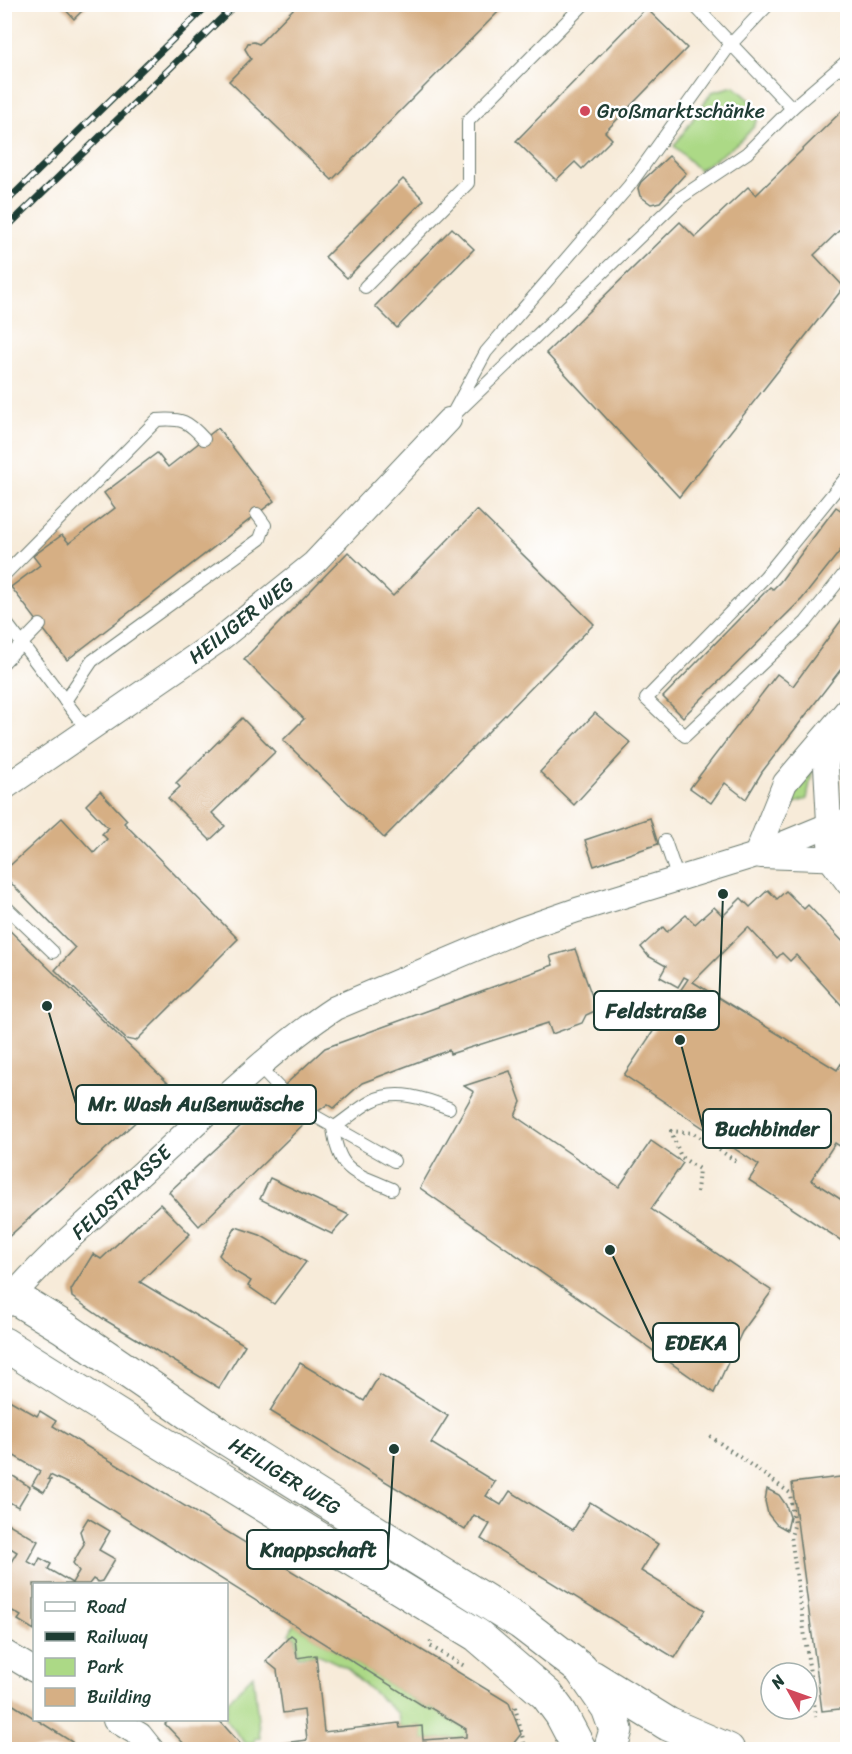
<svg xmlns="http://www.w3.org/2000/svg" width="852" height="1754" font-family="Sriracha,sans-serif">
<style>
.green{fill:#acd986;stroke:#668b5d;stroke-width:1.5}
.building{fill:#d6af84}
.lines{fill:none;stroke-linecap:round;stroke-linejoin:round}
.lane-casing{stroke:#6b7a6e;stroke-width:14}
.street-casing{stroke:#6b7a6e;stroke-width:26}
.secondary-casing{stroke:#6b7a6e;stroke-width:35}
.path{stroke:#6b7a6e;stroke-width:4;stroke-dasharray:1.5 4.5;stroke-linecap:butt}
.lane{stroke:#fff;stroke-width:12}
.street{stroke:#fff;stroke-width:24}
.secondary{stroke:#fff;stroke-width:33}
.rail-casing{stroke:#1f3d34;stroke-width:7}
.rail{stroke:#fff;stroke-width:4.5;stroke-dasharray:14;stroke-linecap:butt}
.poi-dot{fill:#d1495b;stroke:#fff;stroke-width:2}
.labels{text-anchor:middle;stroke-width:5;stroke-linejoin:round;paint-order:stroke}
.poi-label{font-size:20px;fill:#1f3d34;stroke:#fff;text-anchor:start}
.street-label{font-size:20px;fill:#1f3d34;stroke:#fff}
.leader{fill:none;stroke:#1f3d34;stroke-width:2}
.callout-dot{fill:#1f3d34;stroke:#fff;stroke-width:2}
.callout{fill:#fff;stroke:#1f3d34;stroke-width:2}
.callout-label{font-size:21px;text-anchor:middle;font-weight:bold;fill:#1f3d34}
</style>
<rect width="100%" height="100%" fill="#fff"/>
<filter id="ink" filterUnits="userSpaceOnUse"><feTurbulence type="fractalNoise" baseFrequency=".0167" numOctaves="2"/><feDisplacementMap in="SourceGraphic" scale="12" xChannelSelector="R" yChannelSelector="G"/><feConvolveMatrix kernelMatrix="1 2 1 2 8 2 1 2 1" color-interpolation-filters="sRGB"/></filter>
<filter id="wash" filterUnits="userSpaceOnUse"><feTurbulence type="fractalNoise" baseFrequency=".008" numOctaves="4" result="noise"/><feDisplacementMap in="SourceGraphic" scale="24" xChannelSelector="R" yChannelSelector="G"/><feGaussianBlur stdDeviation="1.35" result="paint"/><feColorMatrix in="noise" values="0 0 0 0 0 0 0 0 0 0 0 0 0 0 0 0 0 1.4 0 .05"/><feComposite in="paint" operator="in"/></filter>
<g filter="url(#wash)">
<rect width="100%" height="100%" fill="#f7ebd9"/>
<g class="green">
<path d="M734 86C741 93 754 101 757 109 766 130 714 159 699 170L674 146 712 92Z"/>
<polygon points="814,761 807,799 792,804 796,782"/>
<polygon points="294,1624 428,1709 429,1707 466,1729 466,1737 423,1740 421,1726 400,1728 398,1714 345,1667 318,1654 298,1656 296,1637 289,1634"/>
<polygon points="253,1675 260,1738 255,1738 255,1742 245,1743 226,1720 227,1702"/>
</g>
<g id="blocks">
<g class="building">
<polygon points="64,4 89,4 74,19 62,6"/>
<polygon points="298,4 506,4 332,180 229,81 251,59 245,49 248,43 254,42 259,44"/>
<polygon points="646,8 687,48 605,132 612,139 582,169 575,162 556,180 516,141"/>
<polygon points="848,105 848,222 814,255 844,287 679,497 546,353 680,222 695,237 748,187 756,195"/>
<polygon points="669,156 686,173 660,202 651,204 640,196 638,188 641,182"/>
<polygon points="403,179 424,200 347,278 325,257"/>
<polygon points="452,228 474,249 397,328 375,306"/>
<polygon points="218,428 274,501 67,660 11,587 40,565 33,556 62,535 69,543 115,508 104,493 157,453 168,467"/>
<polygon points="836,507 848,515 848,541 802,599 683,717 663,697 770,587 773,589 780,582"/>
<polygon points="477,510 594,624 384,838 283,740 304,719 244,659 348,552 393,596"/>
<polygon points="848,611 848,660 762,772 746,799 725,783 711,803 690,788 777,674 793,686"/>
<polygon points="595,713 631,743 574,805 540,772"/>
<polygon points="242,718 275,752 212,813 225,826 210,840 168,798 180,787 176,783"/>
<polygon points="100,791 127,820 124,823 238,939 136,1041 126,1039 55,970 75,948 4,876 4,871 62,818 94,853 107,839 102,834 108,828 86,805"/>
<polygon points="650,818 658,844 594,866 585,840"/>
<polygon points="768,890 777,899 786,891 804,909 808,905 848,947 848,1012 796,955 790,961 782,953 777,958 748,927 693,982 837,1070 844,1059 848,1062 848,1151 835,1143 811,1180 848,1204 848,1245 749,1180 759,1165 624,1075 688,979 684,977 678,987 660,977 666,966 648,956 641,947 663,927 667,932 686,915 695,924 714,907 723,916 741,898 750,907"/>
<polygon points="4,925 173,1088 4,1241"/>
<polygon points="575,949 597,1010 586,1015 582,1023 552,1034 548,1023 450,1054 449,1050 362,1083 334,1108 328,1104 313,1115 199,1226 169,1192 325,1048 553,965 550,956"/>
<polygon points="510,1071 521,1102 515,1116 619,1187 651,1141 683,1163 651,1209 772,1291 742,1332 714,1393 420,1188 474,1092 464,1086"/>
<polygon points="270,1178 349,1215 332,1234 260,1199"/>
<polygon points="160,1204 190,1234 140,1282 245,1345 219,1388 105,1320 72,1297 71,1290 93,1254 101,1259"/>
<polygon points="236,1227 260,1235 306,1262 274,1304 248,1286 251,1281 234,1271 219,1255"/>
<polygon points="300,1363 364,1401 380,1374 448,1416 431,1443 495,1482 486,1496 501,1505 510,1491 573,1530 590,1502 658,1544 641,1571 705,1610 675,1658 481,1539 490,1524 474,1515 465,1530 270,1411"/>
<polygon points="4,1397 37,1416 40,1411 56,1421 53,1426 509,1703 521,1734 509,1749 189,1749 165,1724 169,1720 219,1720 244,1748 307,1740 304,1710 283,1713 277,1670 266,1661 291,1635 295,1638 297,1658 316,1655 324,1732 399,1723 400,1728 422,1726 423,1740 466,1737 466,1729 429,1707 428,1709 75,1487 50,1475 48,1479 51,1480 44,1492 32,1485 40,1471 4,1450"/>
<polygon points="10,1474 30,1487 18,1507 4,1499 4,1482"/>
<polygon points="848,1476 848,1708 822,1711 792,1483"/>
<polygon points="767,1489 779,1495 786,1505 790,1517 787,1530 776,1524 768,1514 765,1501"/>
<polygon points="88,1518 110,1531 99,1550 115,1559 102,1581 98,1582 93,1579 89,1584 34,1584 34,1630 18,1620 21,1616 4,1606 4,1558 11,1562 17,1552 4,1544 4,1521 38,1541 27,1561 36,1566 40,1558 51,1564 48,1569 72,1583 79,1571 73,1563 84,1544 80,1531"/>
<polygon points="4,1699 72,1742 73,1749 4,1749"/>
</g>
</g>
</g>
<g filter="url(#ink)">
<use href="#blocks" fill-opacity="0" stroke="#6b7a6e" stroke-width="1.5"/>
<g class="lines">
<g class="lane-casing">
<g id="lane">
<polyline points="693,4 792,108"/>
<polyline points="365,287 468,183 468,121 584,4"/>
<polyline points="454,411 486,352 629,186 730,45 769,4"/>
<polyline points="449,420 680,198 747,153 792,108 848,60"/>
<polyline points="848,483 844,480 765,577 646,699 685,736 806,622 848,569"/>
<path d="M4 575 157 420C182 418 188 421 204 439"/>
<polyline points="4,620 88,731"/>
<polyline points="4,662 40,625"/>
<polyline points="65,701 92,661 260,539 265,525 257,514"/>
<polyline points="665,841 678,879"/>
<polyline points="4,905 53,952"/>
<polyline points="260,1068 280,1089"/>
<polyline points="313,1115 394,1161"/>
<path d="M392 1189C354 1172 339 1173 333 1128 346 1120 358 1108 372 1101 396 1088 426 1099 449 1108"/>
</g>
</g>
<g class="street-casing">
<g id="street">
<polyline points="4,788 219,640 314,563 449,420"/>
<polyline points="756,855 785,783 848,709"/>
<polyline points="761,856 846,859"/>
<polyline points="831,860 826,766 833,729"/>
<polyline points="831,860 848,883"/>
<path d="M4 1306C48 1253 104 1208 155 1161 211 1110 272 1049 335 1008L522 929 577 910 756 855 831 824 848 822"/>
<polyline points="4,1652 34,1670"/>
<polyline points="115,1720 140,1735 152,1750"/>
</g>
</g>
<g class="secondary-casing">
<g id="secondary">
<polyline points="4,1291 63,1327 219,1434 521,1623 581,1669 608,1708 616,1730 610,1750"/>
<polyline points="4,1344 123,1419 477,1635 547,1695 561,1714 580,1750"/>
<polyline points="592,1677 668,1724 728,1750"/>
</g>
</g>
<g class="path">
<polyline points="697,1192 699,1169 681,1157 671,1131 693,1133 736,1161"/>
<polyline points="710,1436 790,1493 794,1526 791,1536 816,1717"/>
<polyline points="431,1641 430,1646 466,1667"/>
<polyline points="515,1707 524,1743 522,1750"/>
</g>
<use href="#lane" class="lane"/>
<use href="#street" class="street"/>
<use href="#secondary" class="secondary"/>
<g class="rail-casing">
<g id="rail">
<polyline points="4,204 209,4"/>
<polyline points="4,230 236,4"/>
</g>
</g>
<use href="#rail" class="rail"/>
</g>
</g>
<circle class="poi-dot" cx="585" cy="111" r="6"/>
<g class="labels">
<g class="poi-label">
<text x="597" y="118">Großmarktschänke</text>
</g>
<g class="street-label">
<text transform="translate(241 620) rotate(-38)" y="7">HEILIGER WEG</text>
<text transform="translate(121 1192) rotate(-43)" y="7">FELDSTRASSE</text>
<text transform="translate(285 1476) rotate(32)" y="7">HEILIGER WEG</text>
</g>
</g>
<path class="leader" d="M723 894L719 1010M47 1006L76 1104M680 1040L703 1128M610 1250L653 1342M394 1449L388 1550"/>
<g class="callout-dot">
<circle cx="723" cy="894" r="6"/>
<circle cx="47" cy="1006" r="6"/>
<circle cx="680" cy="1040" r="6"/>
<circle cx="610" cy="1250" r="6"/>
<circle cx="394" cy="1449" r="6"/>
</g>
<g class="callout">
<rect x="594" y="991" width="125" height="39" rx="6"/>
<rect x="76" y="1085" width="240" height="39" rx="6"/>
<rect x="703" y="1109" width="128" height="39" rx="6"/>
<rect x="653" y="1323" width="86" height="39" rx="6"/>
<rect x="247" y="1530" width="141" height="39" rx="6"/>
</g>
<g class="callout-label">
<text x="656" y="1018">Feldstraße</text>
<text x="196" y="1111">Mr. Wash Außenwäsche</text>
<text x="767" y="1136">Buchbinder</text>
<text x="696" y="1350">EDEKA</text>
<text x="318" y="1557">Knappschaft</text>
</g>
<rect width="852" height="1754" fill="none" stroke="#fff" stroke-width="24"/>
<rect x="33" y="1583" width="195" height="138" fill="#ffffff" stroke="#a5b1ae" stroke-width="1.5"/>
<rect x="45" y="1602" width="30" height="9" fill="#ffffff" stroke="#a5b1ae" stroke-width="1.5"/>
<text x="87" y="1613" font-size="18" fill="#1f3d34">Road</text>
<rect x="45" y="1632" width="30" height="9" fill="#1f3d34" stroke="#a5b1ae" stroke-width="1.5"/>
<text x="87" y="1643" font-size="18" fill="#1f3d34">Railway</text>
<rect x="45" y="1658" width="30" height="18" fill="#acd986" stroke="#a5b1ae" stroke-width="1.5"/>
<text x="87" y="1673" font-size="18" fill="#1f3d34">Park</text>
<rect x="45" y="1688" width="30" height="18" fill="#d6af84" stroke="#a5b1ae" stroke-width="1.5"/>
<text x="87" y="1703" font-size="18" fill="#1f3d34">Building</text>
<g transform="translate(789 1691) rotate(310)"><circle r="28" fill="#ffffff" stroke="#a5b1ae" stroke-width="1.5"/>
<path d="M0-4.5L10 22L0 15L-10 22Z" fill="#d1495b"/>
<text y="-9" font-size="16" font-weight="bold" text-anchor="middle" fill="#1f3d34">N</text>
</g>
</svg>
